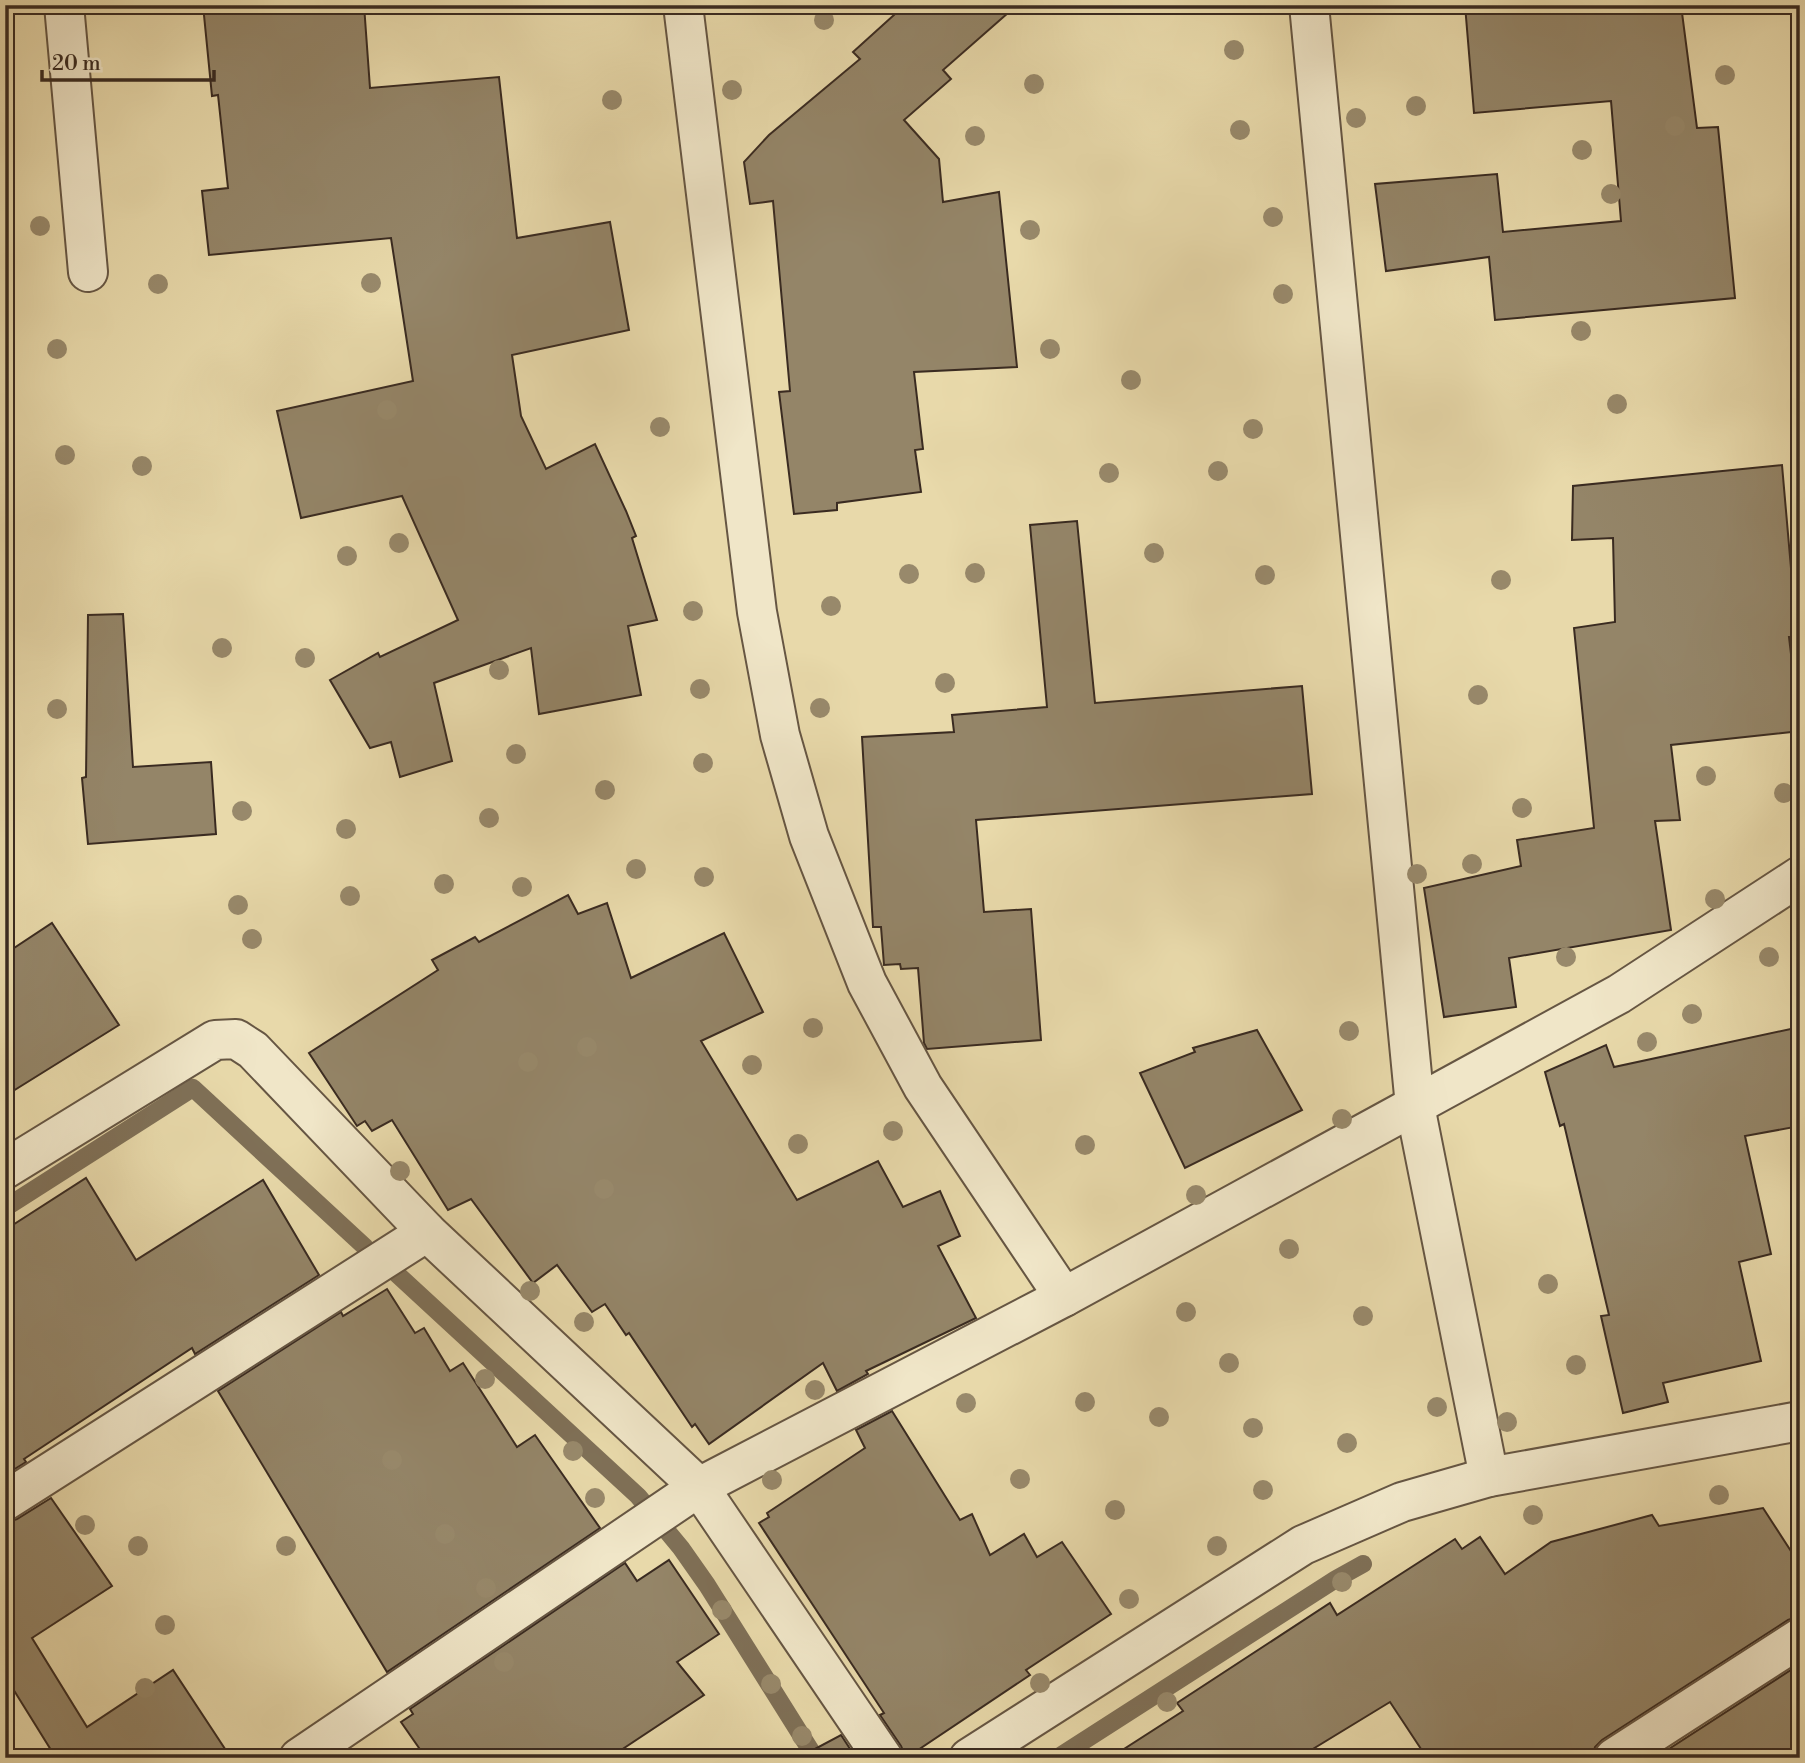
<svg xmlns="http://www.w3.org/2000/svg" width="1805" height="1763" font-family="'Libre Bodoni',serif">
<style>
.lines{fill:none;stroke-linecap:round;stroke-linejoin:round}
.stream{stroke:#7f7057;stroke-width:18}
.building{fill:#948568;stroke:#3a2b21;stroke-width:2}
.minor-casing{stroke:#665643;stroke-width:42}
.minor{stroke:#f0e6c8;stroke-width:38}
.tree{fill:#98896b}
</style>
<rect width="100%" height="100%" fill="#e8d9aa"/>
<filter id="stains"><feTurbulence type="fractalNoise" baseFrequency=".00286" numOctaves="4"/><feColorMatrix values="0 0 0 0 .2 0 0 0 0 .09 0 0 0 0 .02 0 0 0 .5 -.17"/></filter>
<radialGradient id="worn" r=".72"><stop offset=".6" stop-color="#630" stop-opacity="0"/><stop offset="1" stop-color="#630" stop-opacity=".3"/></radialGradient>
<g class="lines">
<g class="stream">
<polyline points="5,1208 193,1088 365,1247"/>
<polyline points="386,1264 638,1496 681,1548 707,1585 811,1751"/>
<polyline points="1057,1758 1336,1579 1363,1564"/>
</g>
</g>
<g class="building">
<polygon points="203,5 364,5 370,88 499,77 517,238 610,222 629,330 512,355 521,416 546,469 595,444 626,511 636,536 632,538 657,620 628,626 641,695 539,714 531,648 434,683 452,761 400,777 391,742 370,748 330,680 378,653 380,657 458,620 402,496 301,518 277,411 413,381 391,238 209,255 202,191 228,188 218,95 212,96"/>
<polygon points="905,5 1017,5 943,70 951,79 904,120 939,159 943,202 999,192 1017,367 914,372 923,449 915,450 921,492 837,503 837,510 794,514 779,392 790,391 773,201 750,204 744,162 769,135 860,59 853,52"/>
<polygon points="1465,5 1681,5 1697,128 1718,127 1735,298 1495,320 1489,257 1386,271 1375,184 1497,174 1503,232 1621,221 1611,101 1474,113"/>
<polygon points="1782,465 1797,637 1789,637 1800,731 1671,745 1680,820 1655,821 1671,930 1509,958 1516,1007 1444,1017 1424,888 1521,866 1517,840 1594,828 1574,628 1615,622 1613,538 1572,540 1573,486"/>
<polygon points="1077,521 1095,703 1302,686 1312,794 976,820 984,912 1031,909 1041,1040 927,1049 924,1043 918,968 901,969 900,964 884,965 881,927 873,927 862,737 954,732 952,715 1047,707 1030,525"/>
<polygon points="123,614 133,767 211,762 216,834 88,844 82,778 86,777 88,615"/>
<polygon points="568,895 578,914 607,903 631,978 724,933 763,1012 701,1041 797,1200 878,1161 903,1207 940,1191 960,1236 938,1246 976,1318 866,1371 868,1374 837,1391 823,1363 709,1444 695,1424 692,1427 629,1333 626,1335 605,1304 592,1312 557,1265 533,1283 471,1199 448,1210 392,1120 372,1131 365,1121 357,1126 309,1053 438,970 432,960 475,937 479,942"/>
<polygon points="52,923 119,1025 5,1096 5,954"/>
<polygon points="1800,1027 1800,1126 1745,1136 1771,1254 1739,1262 1761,1361 1663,1383 1668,1402 1623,1413 1601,1316 1609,1315 1564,1124 1560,1126 1545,1072 1606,1045 1614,1067"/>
<polygon points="1257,1030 1302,1110 1185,1168 1140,1073 1195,1052 1193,1048"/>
<polygon points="86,1178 136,1260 263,1180 319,1275 195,1354 192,1348 24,1459 26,1462 5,1475 5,1230"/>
<polygon points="387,1289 415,1333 424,1328 450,1371 463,1363 517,1447 535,1435 600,1528 387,1672 218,1391 341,1312 343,1316"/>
<polygon points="892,1411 960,1520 972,1514 990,1555 1024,1534 1037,1557 1062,1542 1111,1614 1026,1670 1030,1675 906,1758 901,1746 880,1715 884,1713 759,1523 769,1517 767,1513 865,1448 856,1430"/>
<polygon points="51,1498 112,1586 32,1638 87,1727 173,1670 231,1758 39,1758 51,1750 5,1676 5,1523 17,1519"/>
<polygon points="1763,1508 1800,1565 1800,1616 1788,1620 1602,1740 1595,1747 1592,1758 1427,1758 1390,1702 1298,1758 1110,1758 1183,1711 1177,1703 1330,1603 1337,1615 1455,1539 1462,1549 1480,1537 1505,1574 1551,1542 1652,1515 1659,1526"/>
<polygon points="669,1560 719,1634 677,1662 704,1695 609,1758 426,1758 401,1722 413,1714 410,1709 625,1563 637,1581"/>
<polygon points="1800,1664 1800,1758 1655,1758"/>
<polygon points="841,1735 856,1758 798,1758"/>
</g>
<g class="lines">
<g class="minor-casing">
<g id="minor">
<polyline points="64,5 88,272"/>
<polyline points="683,5 757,612 780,735 809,836 867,983 923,1087 1064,1297 1619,994 1800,876"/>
<polyline points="1309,5 1415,1106 1489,1477"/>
<polyline points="5,1169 215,1040 236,1039 253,1050 427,1232 699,1487 883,1758"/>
<polyline points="5,1501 427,1232"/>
<polyline points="299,1758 699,1487 1064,1297"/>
<polyline points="969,1758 1303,1545 1402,1502 1489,1477 1800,1421"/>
<polyline points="1614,1758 1800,1638"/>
</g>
</g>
<use href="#minor" class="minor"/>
</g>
<g class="tree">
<circle cx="824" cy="20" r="10"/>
<circle cx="1234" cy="50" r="10"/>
<circle cx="1725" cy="75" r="10"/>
<circle cx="1034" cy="84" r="10"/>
<circle cx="732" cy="90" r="10"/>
<circle cx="612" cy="100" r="10"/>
<circle cx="1416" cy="106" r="10"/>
<circle cx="1356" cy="118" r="10"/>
<circle cx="1675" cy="126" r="10"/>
<circle cx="1240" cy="130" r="10"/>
<circle cx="975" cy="136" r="10"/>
<circle cx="1582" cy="150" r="10"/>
<circle cx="1611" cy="194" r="10"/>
<circle cx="1273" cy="217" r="10"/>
<circle cx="40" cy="226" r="10"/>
<circle cx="1030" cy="230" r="10"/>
<circle cx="371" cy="283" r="10"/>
<circle cx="158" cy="284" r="10"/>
<circle cx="1283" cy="294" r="10"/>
<circle cx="1581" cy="331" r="10"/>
<circle cx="57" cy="349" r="10"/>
<circle cx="1050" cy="349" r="10"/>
<circle cx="1131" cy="380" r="10"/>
<circle cx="1617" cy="404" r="10"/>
<circle cx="387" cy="410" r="10"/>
<circle cx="660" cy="427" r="10"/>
<circle cx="1253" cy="429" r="10"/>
<circle cx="65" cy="455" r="10"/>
<circle cx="142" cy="466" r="10"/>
<circle cx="1218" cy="471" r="10"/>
<circle cx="1109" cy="473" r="10"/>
<circle cx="399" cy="543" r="10"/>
<circle cx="1154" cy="553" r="10"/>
<circle cx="347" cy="556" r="10"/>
<circle cx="975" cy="573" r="10"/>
<circle cx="909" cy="574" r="10"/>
<circle cx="1265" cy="575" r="10"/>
<circle cx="1501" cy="580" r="10"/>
<circle cx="831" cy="606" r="10"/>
<circle cx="693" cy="611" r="10"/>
<circle cx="222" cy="648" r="10"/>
<circle cx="305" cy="658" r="10"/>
<circle cx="499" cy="670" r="10"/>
<circle cx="945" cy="683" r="10"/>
<circle cx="700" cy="689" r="10"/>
<circle cx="1478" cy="695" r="10"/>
<circle cx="820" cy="708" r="10"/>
<circle cx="57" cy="709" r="10"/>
<circle cx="516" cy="754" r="10"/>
<circle cx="703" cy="763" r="10"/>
<circle cx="1706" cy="776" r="10"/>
<circle cx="605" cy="790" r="10"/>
<circle cx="1784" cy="793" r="10"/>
<circle cx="1522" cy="808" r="10"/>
<circle cx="242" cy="811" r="10"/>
<circle cx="489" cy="818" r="10"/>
<circle cx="346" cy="829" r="10"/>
<circle cx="1472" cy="864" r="10"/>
<circle cx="636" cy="869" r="10"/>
<circle cx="1417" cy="874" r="10"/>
<circle cx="704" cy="877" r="10"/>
<circle cx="444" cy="884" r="10"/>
<circle cx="522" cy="887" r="10"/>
<circle cx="350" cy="896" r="10"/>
<circle cx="1715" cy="899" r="10"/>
<circle cx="238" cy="905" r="10"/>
<circle cx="252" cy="939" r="10"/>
<circle cx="1566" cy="957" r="10"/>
<circle cx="1769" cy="957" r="10"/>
<circle cx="1692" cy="1014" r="10"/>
<circle cx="813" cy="1028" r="10"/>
<circle cx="1349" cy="1031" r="10"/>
<circle cx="1647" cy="1042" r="10"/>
<circle cx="587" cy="1047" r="10"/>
<circle cx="528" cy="1062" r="10"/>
<circle cx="752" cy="1065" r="10"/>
<circle cx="1342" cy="1119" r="10"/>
<circle cx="893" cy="1131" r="10"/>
<circle cx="798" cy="1144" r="10"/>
<circle cx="1085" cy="1145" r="10"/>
<circle cx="400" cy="1171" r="10"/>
<circle cx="604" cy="1189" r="10"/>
<circle cx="1196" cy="1195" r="10"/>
<circle cx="1289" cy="1249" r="10"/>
<circle cx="1548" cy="1284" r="10"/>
<circle cx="530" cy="1291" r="10"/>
<circle cx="1186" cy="1312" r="10"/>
<circle cx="1363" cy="1316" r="10"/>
<circle cx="584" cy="1322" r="10"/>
<circle cx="1229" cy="1363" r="10"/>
<circle cx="1576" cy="1365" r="10"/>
<circle cx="485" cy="1379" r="10"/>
<circle cx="815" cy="1390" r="10"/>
<circle cx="1085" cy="1402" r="10"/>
<circle cx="966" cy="1403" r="10"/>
<circle cx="1437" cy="1407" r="10"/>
<circle cx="1159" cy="1417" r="10"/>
<circle cx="1507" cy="1422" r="10"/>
<circle cx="1253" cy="1428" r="10"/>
<circle cx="1347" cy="1443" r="10"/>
<circle cx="573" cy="1451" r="10"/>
<circle cx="392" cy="1460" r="10"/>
<circle cx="1020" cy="1479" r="10"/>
<circle cx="772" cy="1480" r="10"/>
<circle cx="1263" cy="1490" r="10"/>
<circle cx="1719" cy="1495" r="10"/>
<circle cx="595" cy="1498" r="10"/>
<circle cx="1115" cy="1510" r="10"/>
<circle cx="1533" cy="1515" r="10"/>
<circle cx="85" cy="1525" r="10"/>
<circle cx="445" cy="1534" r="10"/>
<circle cx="138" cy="1546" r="10"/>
<circle cx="286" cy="1546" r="10"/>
<circle cx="1217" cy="1546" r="10"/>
<circle cx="1342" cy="1582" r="10"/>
<circle cx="486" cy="1588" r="10"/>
<circle cx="1129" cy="1599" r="10"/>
<circle cx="722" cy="1610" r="10"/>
<circle cx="165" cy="1625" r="10"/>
<circle cx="504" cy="1662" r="10"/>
<circle cx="1040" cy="1683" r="10"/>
<circle cx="771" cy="1684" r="10"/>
<circle cx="145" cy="1688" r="10"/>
<circle cx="1167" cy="1702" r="10"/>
<circle cx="802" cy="1736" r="10"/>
</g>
<rect width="1805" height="1763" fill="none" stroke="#e8d9aa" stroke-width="28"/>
<rect x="7" y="7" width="1791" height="1749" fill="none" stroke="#3a2b21" stroke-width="3.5"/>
<rect x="14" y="14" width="1777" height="1735" fill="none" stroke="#3a2b21" stroke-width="2"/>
<path d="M42 70v10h172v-10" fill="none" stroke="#3a2b21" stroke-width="3.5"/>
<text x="52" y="70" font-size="21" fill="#3a2b21" stroke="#f0e6c8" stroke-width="5" paint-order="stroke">20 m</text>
<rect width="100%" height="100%" filter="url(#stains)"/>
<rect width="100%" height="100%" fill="url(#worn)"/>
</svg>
